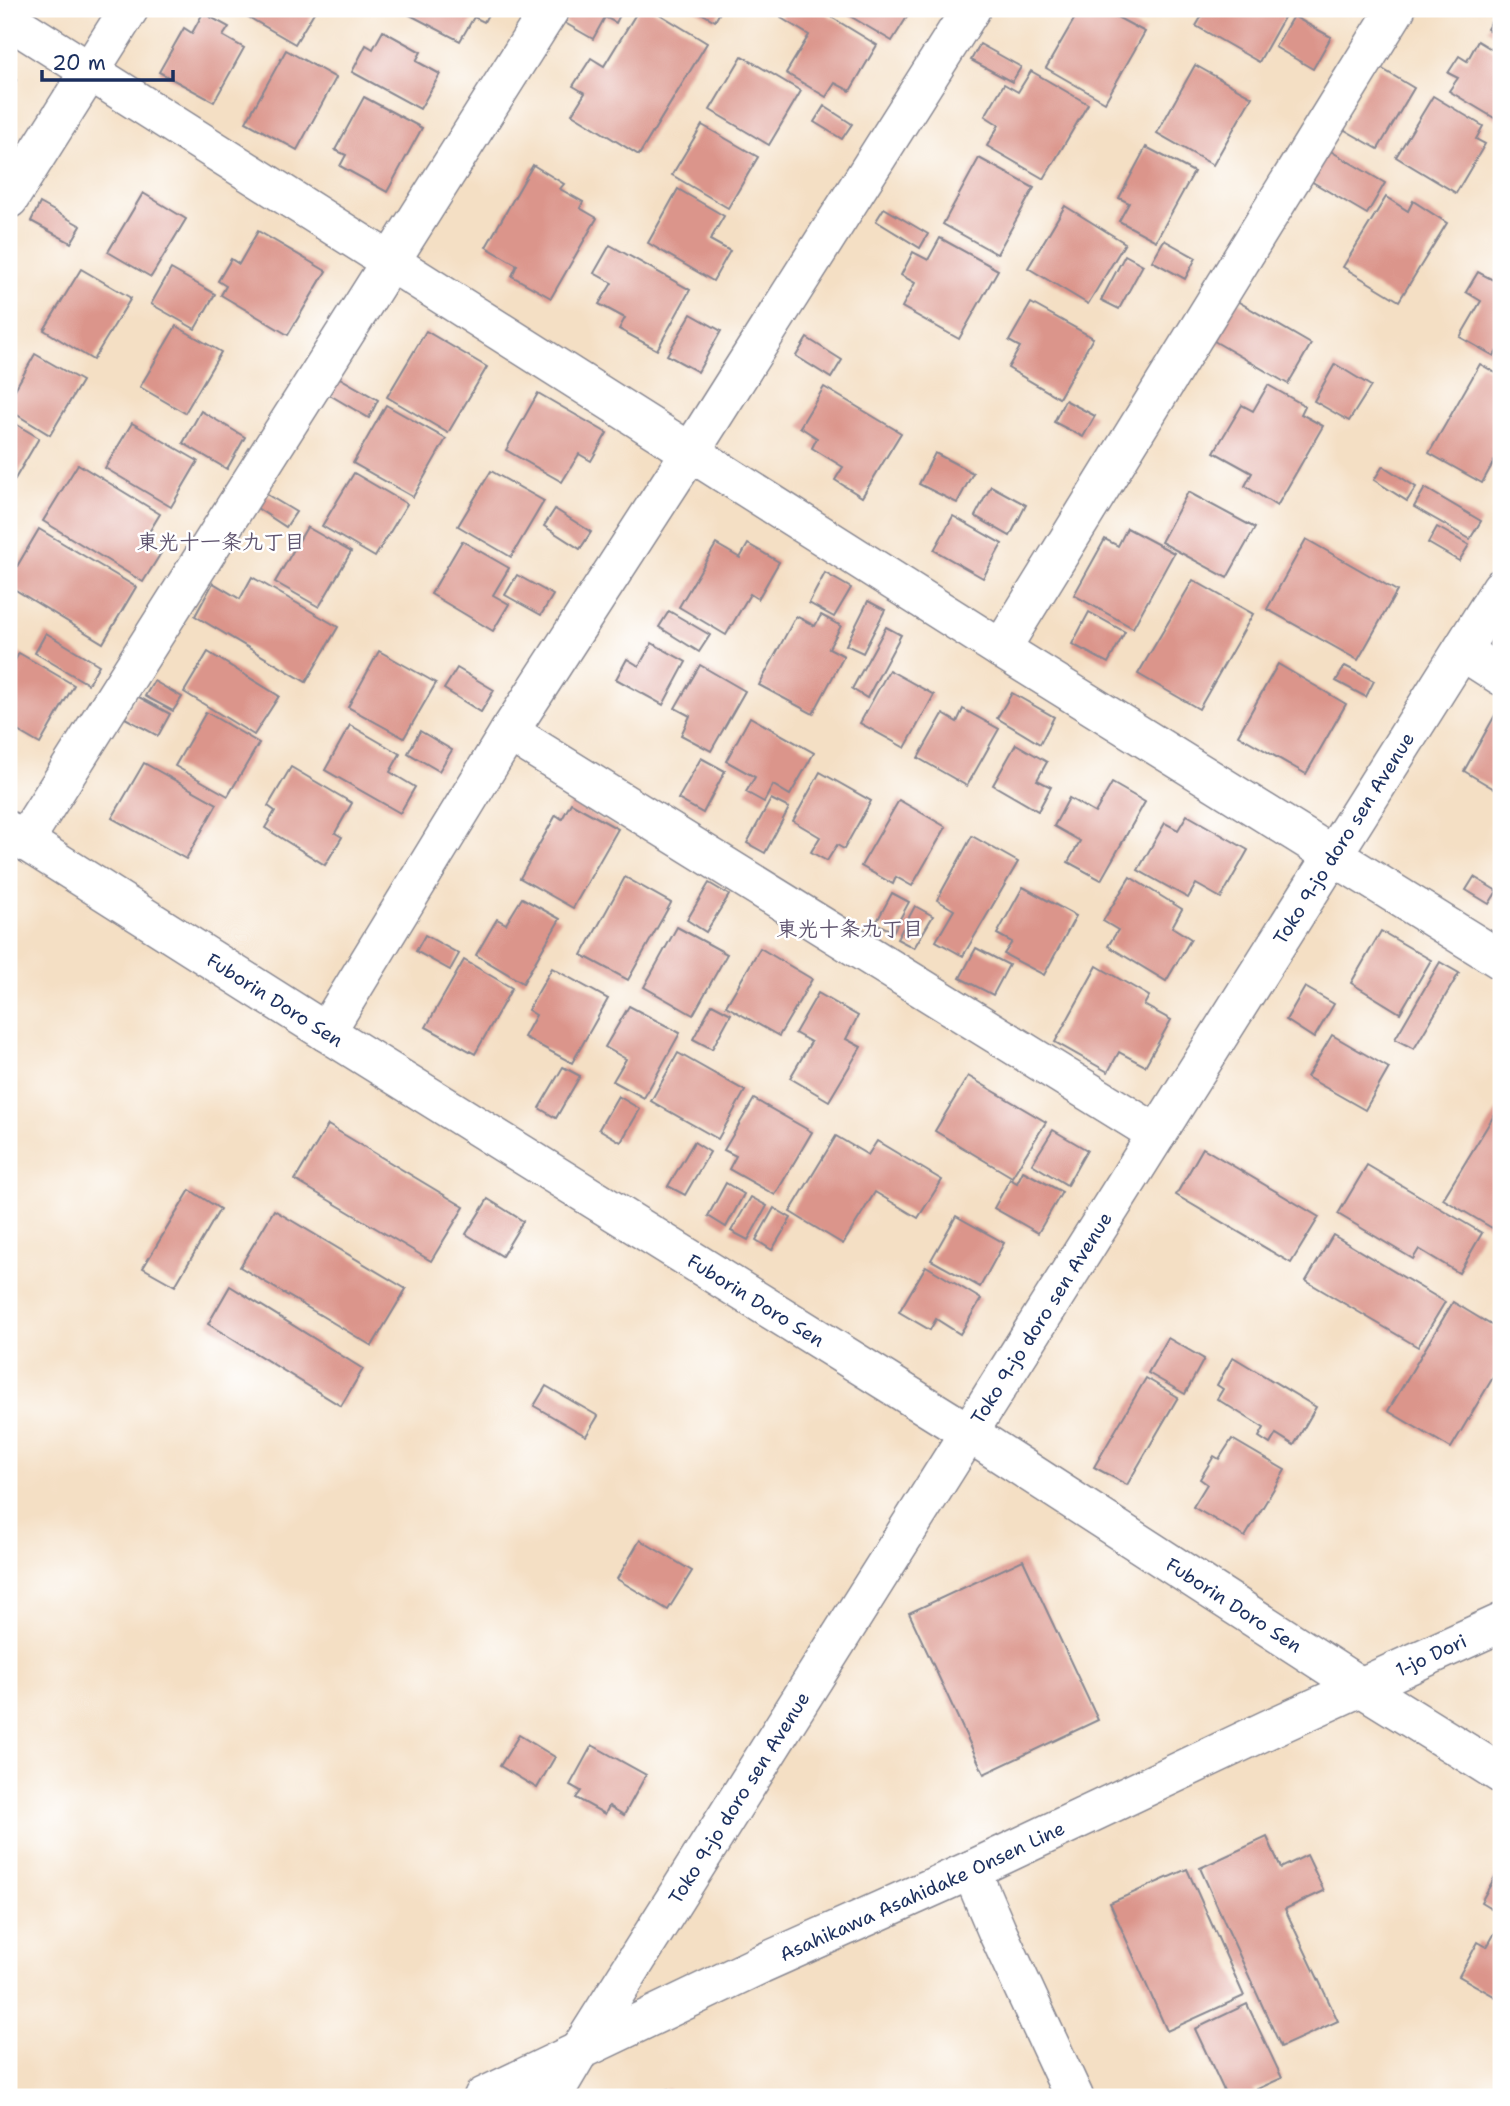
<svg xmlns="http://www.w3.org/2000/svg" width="1510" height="2106" font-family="'Shantell Sans','Klee One',sans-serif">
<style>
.building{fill:#db958b}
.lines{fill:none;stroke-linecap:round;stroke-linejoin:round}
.minor-casing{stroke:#888791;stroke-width:41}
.tertiary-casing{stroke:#888791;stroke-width:41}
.secondary-casing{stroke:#888791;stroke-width:41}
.minor{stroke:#fff;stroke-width:38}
.tertiary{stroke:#fff;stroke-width:38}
.secondary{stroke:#fff;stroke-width:38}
.labels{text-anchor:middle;stroke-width:5;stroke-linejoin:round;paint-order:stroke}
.street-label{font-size:19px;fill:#1b2f5e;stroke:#fff}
.neighbourhood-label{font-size:21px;font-weight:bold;fill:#5e536e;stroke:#fff}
</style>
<rect width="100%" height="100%" fill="#fff"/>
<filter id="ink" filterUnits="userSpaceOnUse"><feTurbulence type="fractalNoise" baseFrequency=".0143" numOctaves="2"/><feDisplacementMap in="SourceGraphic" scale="14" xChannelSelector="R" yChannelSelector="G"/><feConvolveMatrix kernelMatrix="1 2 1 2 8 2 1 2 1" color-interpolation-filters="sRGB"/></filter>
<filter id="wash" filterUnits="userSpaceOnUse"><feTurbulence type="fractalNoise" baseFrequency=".00686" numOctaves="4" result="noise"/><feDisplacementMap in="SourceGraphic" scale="28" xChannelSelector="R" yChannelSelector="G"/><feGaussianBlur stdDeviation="1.57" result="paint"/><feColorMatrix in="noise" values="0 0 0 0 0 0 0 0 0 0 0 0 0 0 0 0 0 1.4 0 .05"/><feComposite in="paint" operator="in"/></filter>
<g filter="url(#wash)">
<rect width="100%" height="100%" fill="#f4dfc4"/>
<g id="blocks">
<g class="building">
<polygon points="249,9 316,9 295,44 245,15"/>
<polygon points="411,9 491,9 484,22 474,17 460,41 408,14"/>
<polygon points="573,9 623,9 616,23 605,17 593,39 565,23"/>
<polygon points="639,9 651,9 707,43 639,155 572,114 585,93 573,86 591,58 604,66"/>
<polygon points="694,9 722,9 715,21"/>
<polygon points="786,9 818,9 877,45 850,91 835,83 826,97 786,73 809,35 781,18"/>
<polygon points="838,9 912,9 892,41"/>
<polygon points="1080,9 1102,9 1145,32 1105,102 1046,68"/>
<polygon points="1206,9 1282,9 1287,12 1259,62 1196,26"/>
<polygon points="1499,9 1501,9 1501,38 1487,29"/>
<polygon points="203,13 229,27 223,36 244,48 214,102 159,72 184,28 192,33"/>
<polygon points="1293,16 1331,37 1313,69 1275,47"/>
<polygon points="383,31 421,52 416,61 440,74 420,109 352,72 366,45 373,49"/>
<polygon points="1478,41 1501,55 1501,122 1449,91 1458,78 1448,73 1459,56 1467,61"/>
<polygon points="980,44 1021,67 1012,82 971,60"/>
<polygon points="286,50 336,78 297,150 246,122"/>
<polygon points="742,56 801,91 769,145 710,110"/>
<polygon points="1195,65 1252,97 1213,165 1157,133"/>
<polygon points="1379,67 1414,88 1378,149 1343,129"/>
<polygon points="1031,71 1088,104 1044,179 987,146 999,125 985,116 1004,84 1018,92"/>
<polygon points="9,76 16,80 9,92"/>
<polygon points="1433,96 1483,126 1476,139 1485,144 1456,193 1396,157"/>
<polygon points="364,97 422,128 387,192 340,166 346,155 335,150"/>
<polygon points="824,106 852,124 842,139 814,122"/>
<polygon points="702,125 758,157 728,208 672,175"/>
<polygon points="1146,147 1194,172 1156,241 1119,221 1129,203 1119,198"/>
<polygon points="1327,149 1385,183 1367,214 1309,180"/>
<polygon points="979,158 1034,188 997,254 943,224"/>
<polygon points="533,165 564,184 560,189 583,202 580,208 597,218 551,298 512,276 517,265 486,247"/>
<polygon points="678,189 724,216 710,240 730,251 713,281 648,243"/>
<polygon points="143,193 186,219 151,277 108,252"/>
<polygon points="1386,197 1408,211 1413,201 1447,223 1399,301 1343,267"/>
<polygon points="40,203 81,226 71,243 31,221"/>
<polygon points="1065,206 1125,243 1088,304 1028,268"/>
<polygon points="884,208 928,234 920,248 876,221"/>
<polygon points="258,231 326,271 288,335 221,295 226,286 218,281 231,259 239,264"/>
<polygon points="940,238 998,270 959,339 902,307 915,283 901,275 913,252 928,260"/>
<polygon points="1164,240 1196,258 1185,279 1152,261"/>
<polygon points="610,245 690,290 657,350 619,329 625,318 599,304 612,283 594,273"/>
<polygon points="1125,255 1143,265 1119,309 1101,300"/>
<polygon points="1501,266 1501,344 1494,356 1460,337 1481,301 1466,292 1478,272 1493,280"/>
<polygon points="81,269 131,298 93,360 44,330"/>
<polygon points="171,269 215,294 195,329 151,304"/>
<polygon points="1237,301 1311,344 1288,384 1214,341"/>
<polygon points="1031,303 1093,338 1059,398 1008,368 1020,347 1009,341"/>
<polygon points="691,314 721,331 698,372 667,355"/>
<polygon points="176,326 221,352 185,413 140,387"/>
<polygon points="426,331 487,367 448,433 387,397"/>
<polygon points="807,338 842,360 831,378 796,356"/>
<polygon points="35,354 82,381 50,435 9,410 9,400"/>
<polygon points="1335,364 1371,386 1349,421 1314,401"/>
<polygon points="1480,364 1501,376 1501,449 1482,483 1429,453"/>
<polygon points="338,377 378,400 369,418 328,394"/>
<polygon points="1268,385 1305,406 1301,414 1323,426 1277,506 1245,486 1252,473 1214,452 1242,405 1253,411"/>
<polygon points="824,387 901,433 862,497 835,480 843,467 812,448 817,438 800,427"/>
<polygon points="538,393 607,433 591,461 579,454 562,482 506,450"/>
<polygon points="1065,400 1095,416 1083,437 1054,422"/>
<polygon points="386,405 446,439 413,497 353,463"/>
<polygon points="201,411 245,437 227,469 183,443"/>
<polygon points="9,420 39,438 9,489"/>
<polygon points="132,423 198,461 171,507 105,468"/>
<polygon points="935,453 973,473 957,503 919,484"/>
<polygon points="78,464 160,514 143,542 161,553 143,582 43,521"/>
<polygon points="1383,466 1416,487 1407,501 1374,480"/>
<polygon points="491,471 544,501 511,557 458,526"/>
<polygon points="354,473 407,504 375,557 322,526"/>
<polygon points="991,486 1026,505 1010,536 975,516"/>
<polygon points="1425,488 1481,521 1470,539 1414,507"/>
<polygon points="1188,492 1255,528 1227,578 1161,542"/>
<polygon points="266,494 296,512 286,527 257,508"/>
<polygon points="555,509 591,532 580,549 544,526"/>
<polygon points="953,516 1002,544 983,578 934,550"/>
<polygon points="307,527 351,552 319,607 275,582"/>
<polygon points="1437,527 1469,545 1459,561 1428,543"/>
<polygon points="1127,528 1174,553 1133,628 1074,595 1105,539 1118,546"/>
<polygon points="39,529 136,587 103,643 9,586 9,580"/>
<polygon points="1306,539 1397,591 1358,660 1267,609"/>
<polygon points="462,541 509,568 493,595 509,604 493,631 431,594"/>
<polygon points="716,544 740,558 748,544 779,562 758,599 750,594 726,635 679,607"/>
<polygon points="825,573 851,588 834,617 809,603"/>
<polygon points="517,575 553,595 541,615 505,595"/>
<polygon points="252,577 338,627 306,682 195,616 213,583 240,599"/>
<polygon points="1193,580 1253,614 1199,709 1138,674"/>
<polygon points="868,601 885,610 863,653 846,645"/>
<polygon points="669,611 710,635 699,652 659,627"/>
<polygon points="1089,612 1125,632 1108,663 1072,644"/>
<polygon points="821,615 841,626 829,648 844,656 813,714 759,685 796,616 815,626"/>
<polygon points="886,627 901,635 867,698 852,689"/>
<polygon points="46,633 99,665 88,684 35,653"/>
<polygon points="652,643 686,662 663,705 616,679 627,659 639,666"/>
<polygon points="379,651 436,683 404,738 348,707"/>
<polygon points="208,652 279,696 254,735 184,692"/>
<polygon points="19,653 74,685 40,744 9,726 9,671"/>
<polygon points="1278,664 1346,704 1306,774 1238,735"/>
<polygon points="700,665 745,691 711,751 681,735 690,716 675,708"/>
<polygon points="1345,666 1374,681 1366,697 1336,681"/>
<polygon points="457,668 494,690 481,712 444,689"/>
<polygon points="889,670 934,695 905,748 860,723"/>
<polygon points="154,681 182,697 173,711 145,696"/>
<polygon points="1012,693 1054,717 1040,744 997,718"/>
<polygon points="137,696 170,714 158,736 125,718"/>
<polygon points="1499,708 1501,709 1501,793 1464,771"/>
<polygon points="963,709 999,729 967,786 918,758 943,714 957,722"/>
<polygon points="206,712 259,743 228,796 175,766"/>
<polygon points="750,717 814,753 790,795 773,785 764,802 746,792 755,777 726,761"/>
<polygon points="350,725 400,754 390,772 415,787 400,813 325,770"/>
<polygon points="420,731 452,750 439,771 408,753"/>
<polygon points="1016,744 1047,762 1037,780 1051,787 1038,811 993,785"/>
<polygon points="701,758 725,771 703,813 678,799"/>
<polygon points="144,763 217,804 186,859 112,818"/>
<polygon points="291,767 352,803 335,833 342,837 325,865 265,828 275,811 268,806"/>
<polygon points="820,772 871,801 844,849 837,845 827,861 811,852 820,837 793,821"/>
<polygon points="1112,783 1145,802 1101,880 1068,862 1080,841 1054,826 1069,798 1095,813"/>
<polygon points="771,799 789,808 765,853 747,843"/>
<polygon points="899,800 946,827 912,886 896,877 893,884 861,866"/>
<polygon points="571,803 618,829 573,908 520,878 556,815 562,819"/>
<polygon points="1187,815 1248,850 1221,898 1196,884 1188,898 1138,870 1165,823 1178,830"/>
<polygon points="972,836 1018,862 963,956 936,941 954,910 937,900"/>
<polygon points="625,877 671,903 628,980 582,955"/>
<polygon points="1130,877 1182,909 1172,927 1191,939 1166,981 1108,946 1118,930 1103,921"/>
<polygon points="1474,877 1497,891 1489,904 1466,890"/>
<polygon points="709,883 729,895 706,932 687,920"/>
<polygon points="1023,887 1076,916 1044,975 1004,954 1012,942 997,934"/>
<polygon points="892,893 909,902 893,932 876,923"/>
<polygon points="522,898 560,919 523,983 476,955 497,919 506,924"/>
<polygon points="915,906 933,916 914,948 897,939"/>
<polygon points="677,927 727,954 693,1015 644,987"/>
<polygon points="1381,931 1431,960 1400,1013 1351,983"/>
<polygon points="425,935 459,954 450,970 416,951"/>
<polygon points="760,948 812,979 779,1036 726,1006"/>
<polygon points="976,948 1009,965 993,995 960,978"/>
<polygon points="464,960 512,988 475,1054 426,1027"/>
<polygon points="1440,962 1459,973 1414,1049 1395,1039"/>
<polygon points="1097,966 1149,996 1144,1005 1171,1020 1145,1066 1119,1052 1108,1072 1055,1042"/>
<polygon points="552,968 608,999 572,1063 524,1037 536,1015 528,1010"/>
<polygon points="1305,987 1334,1004 1314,1038 1286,1020"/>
<polygon points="818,993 858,1016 846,1039 861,1047 829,1101 790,1078 811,1042 795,1033"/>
<polygon points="712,1004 731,1014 712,1049 693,1039"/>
<polygon points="629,1006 680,1033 644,1098 613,1081 626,1059 605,1047"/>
<polygon points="1332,1035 1389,1068 1365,1110 1307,1077"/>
<polygon points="678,1053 745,1091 718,1139 651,1101"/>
<polygon points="563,1067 580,1076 556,1118 539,1108"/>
<polygon points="968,1076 1046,1122 1012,1177 935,1131"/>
<polygon points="618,1096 640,1109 621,1142 599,1129"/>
<polygon points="754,1099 812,1132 775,1195 729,1169 736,1156 724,1150"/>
<polygon points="1501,1104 1501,1213 1492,1228 1443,1199"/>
<polygon points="328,1125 464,1207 431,1261 295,1180"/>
<polygon points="1053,1130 1087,1150 1067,1185 1032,1164"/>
<polygon points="836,1136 868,1155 877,1141 942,1180 918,1218 875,1192 843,1244 790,1212"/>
<polygon points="694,1142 710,1152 685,1195 668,1186"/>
<polygon points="1203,1148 1319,1217 1291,1263 1176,1195"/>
<polygon points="1367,1165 1482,1233 1459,1273 1419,1249 1413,1259 1338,1214"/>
<polygon points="1023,1171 1062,1192 1038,1233 994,1208 1010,1179 1017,1183"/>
<polygon points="726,1183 744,1194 726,1227 708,1216"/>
<polygon points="190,1190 220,1209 175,1286 143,1268"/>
<polygon points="751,1197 767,1206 748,1240 731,1231"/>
<polygon points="488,1199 523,1221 502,1256 466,1234"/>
<polygon points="774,1208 791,1218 772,1250 756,1240"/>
<polygon points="274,1210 406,1289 372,1346 240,1267"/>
<polygon points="956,1216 1004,1243 980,1287 931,1260"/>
<polygon points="1333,1235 1445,1302 1418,1347 1306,1281"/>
<polygon points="926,1266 981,1299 960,1334 936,1319 930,1330 899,1312"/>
<polygon points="230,1286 363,1369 341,1406 208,1324"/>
<polygon points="1453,1302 1501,1331 1501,1364 1451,1448 1388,1411"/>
<polygon points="1168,1338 1204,1359 1185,1394 1148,1373"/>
<polygon points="1233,1357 1316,1407 1294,1445 1276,1434 1270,1444 1259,1437 1264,1428 1217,1399 1223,1389 1217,1385"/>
<polygon points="1146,1378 1178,1397 1127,1485 1094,1467"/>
<polygon points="546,1386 598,1416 586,1436 534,1406"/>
<polygon points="1232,1439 1285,1470 1245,1537 1193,1507 1207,1484 1200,1479 1214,1456 1219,1459"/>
<polygon points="640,1540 692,1571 668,1610 617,1579"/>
<polygon points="1023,1560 1098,1720 984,1774 909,1613"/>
<polygon points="519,1735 555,1757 537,1788 500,1766"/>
<polygon points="592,1745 646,1775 624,1815 609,1806 605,1814 576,1798 581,1791 570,1785"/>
<polygon points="1267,1837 1281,1868 1307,1855 1324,1891 1285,1909 1338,2021 1281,2047 1200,1868"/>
<polygon points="1501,1866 1501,1914 1481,1902"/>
<polygon points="1187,1869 1244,1996 1167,2031 1110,1903"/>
<polygon points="1501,1922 1501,2000 1459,1976 1478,1942 1487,1947"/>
<polygon points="1247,2004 1282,2078 1253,2091 1256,2097 1227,2097 1195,2029"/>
<polygon points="668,2089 671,2097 649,2097"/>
</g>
</g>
</g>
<g filter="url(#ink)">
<use href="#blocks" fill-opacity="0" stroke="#888791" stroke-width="2"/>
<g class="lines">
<g class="minor-casing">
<g id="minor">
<polyline points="9,20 1001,649 1501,960"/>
<polyline points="9,199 129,9"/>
<polyline points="1001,649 1396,9"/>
<polyline points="1462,651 1501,676"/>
<polyline points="509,732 1157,1134"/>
<path id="s1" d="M9 831 326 1032 969 1433 1361 1687 1501 1774"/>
<polyline points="24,841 550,9"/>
<polyline points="326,1032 509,732 691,451 971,9"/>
<polyline points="971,1870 997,1931 1074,2097"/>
<polyline points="552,2097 581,2048"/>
</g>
</g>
<g class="tertiary-casing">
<g id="tertiary">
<path id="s2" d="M581 2048 1501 588"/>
</g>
</g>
<g class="secondary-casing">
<g id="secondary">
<path id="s3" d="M483 2097 761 1964 971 1870 1273 1727 1501 1623"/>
</g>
</g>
<use href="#minor" class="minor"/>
<use href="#tertiary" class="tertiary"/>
<use href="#secondary" class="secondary"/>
</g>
</g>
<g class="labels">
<g class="street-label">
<text dy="7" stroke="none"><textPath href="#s2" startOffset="1430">Toko 9-jo doro sen Avenue</textPath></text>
<text dy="7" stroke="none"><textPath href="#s1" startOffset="315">Fuborin Doro Sen</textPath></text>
<text dy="7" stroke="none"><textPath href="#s1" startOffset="882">Fuborin Doro Sen</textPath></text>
<text dy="7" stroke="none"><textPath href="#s2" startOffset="863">Toko 9-jo doro sen Avenue</textPath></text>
<text dy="7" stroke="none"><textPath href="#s1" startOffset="1449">Fuborin Doro Sen</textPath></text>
<text dy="7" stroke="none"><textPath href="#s3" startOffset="1046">1-jo Dori</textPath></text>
<text dy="7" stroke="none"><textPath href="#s2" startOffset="296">Toko 9-jo doro sen Avenue</textPath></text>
<text dy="7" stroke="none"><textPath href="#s3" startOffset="485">Asahikawa Asahidake Onsen Line</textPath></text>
</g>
<g class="neighbourhood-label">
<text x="221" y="549">東光十一条九丁目</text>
<text x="850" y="936">東光十条九丁目</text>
</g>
</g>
<rect width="1510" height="2106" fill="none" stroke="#fff" stroke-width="35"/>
<path d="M42 70v10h131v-10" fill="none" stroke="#1b2f5e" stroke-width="3.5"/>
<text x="52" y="70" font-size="21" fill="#1b2f5e" stroke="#ffffff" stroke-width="5" paint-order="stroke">20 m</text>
</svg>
